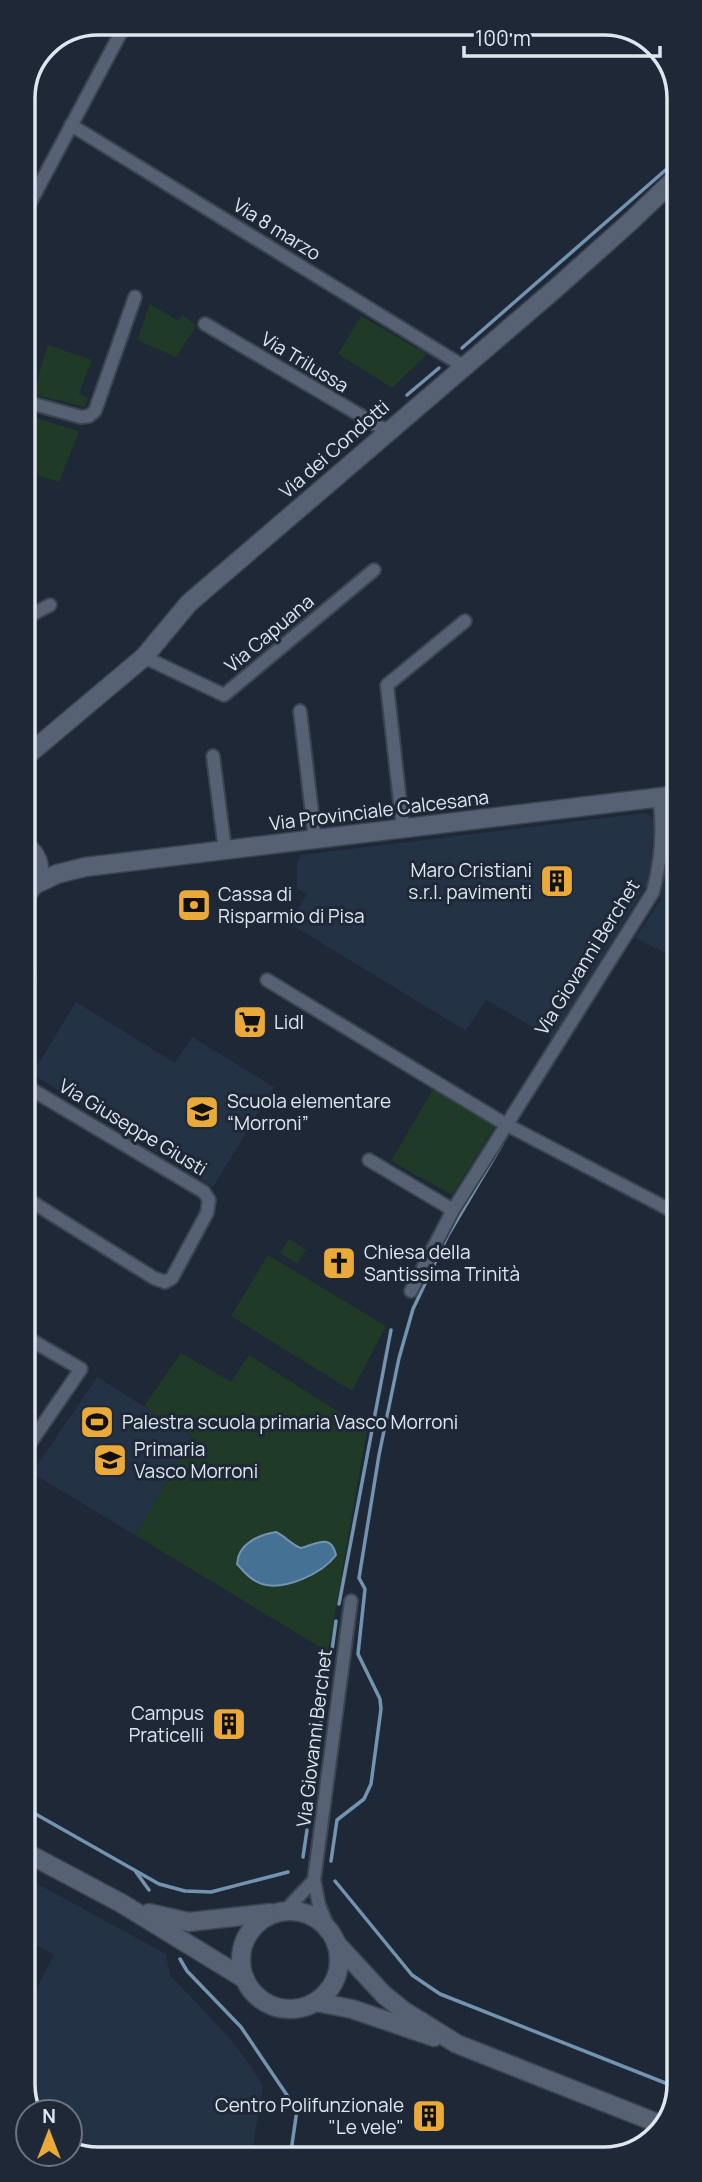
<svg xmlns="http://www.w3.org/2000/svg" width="702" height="2182" font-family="Manrope,sans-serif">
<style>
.built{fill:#243245}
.green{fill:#1f3a26}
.water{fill:#457195;stroke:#7394b0;stroke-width:2}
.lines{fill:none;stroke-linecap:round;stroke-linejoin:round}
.stream{stroke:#7394b0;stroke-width:3.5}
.street-casing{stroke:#3b4450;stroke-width:16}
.secondary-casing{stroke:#3b4450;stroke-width:21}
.street{stroke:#566274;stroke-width:12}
.secondary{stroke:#566274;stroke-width:18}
.labels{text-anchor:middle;stroke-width:6;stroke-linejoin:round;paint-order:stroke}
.street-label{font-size:19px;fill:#dfe6f0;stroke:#1e2837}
.poi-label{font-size:19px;fill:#dfe6f0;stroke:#1e2837;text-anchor:start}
.rim{fill:none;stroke:#dfe6f0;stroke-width:3.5}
</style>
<rect width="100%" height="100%" fill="#1e2837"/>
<g class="built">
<polygon points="645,813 652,817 654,824 649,881 552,1038 486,1000 466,1031 289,923 307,894 297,888 297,863 301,855"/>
<polygon points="678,838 678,959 635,938 660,901 668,846 675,845"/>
<polygon points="76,1002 175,1063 192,1037 274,1087 213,1187 32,1074"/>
<polygon points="97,1377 193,1437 135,1535 32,1473"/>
<polygon points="25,1877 166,1954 170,1975 226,2034 248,2062 263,2086 251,2158 95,2159 70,2150 70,2112 31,2112 25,2103 25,2011 54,1955 25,1939"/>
</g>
<g class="green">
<polygon points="150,304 178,321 183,315 196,326 176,357 137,340"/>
<polygon points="361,316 427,354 392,388 338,354"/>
<polygon points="48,345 92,360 79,394 88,397 85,407 33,394"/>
<polygon points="26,415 79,431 59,482 23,471 23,424"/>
<polygon points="434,1088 492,1124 494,1128 452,1195 391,1161"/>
<polygon points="289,1239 306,1250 297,1264 280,1253"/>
<polygon points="268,1255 386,1326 352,1391 231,1316"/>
<polygon points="181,1353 231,1382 249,1355 367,1430 328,1652 135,1535 193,1437 144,1406"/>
</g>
<path class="water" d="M276 1532C285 1536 290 1544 301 1548 316 1544 331 1533 336 1555 323 1573 285 1591 262 1584 252 1581 244 1572 237 1564 238 1544 258 1535 276 1532Z"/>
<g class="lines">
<g class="stream">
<polyline points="462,348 677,160"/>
<polyline points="407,395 439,368"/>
<polyline points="339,1604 391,1330"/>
<polyline points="332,1650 336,1621"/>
<polyline points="321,1722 330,1661"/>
<polyline points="25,1808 159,1884 185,1891 211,1892 288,1872"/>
<polyline points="303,1857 307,1830"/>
<polyline points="331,1861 337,1820 364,1799 371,1784 381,1709 380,1699 358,1654 365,1589 359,1578 379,1455 399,1358 413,1309 448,1235 502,1144"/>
<polyline points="136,1872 149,1890"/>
<polyline points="335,1881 412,1975 440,1994 678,2088"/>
<polyline points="180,1959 187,1971 241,2027 297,2110 290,2158"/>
</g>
<g class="street-casing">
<g id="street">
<polyline points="71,125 463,366"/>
<polyline points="23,216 126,23"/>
<polyline points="205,324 387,431"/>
<polyline points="23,401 81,417 89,416 95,411 135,297"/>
<polyline points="24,619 50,605"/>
<polyline points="144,657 224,695 374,570"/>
<polyline points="300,711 315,839"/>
<polyline points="213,756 225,850"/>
<polyline points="403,829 387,685 465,621"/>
<polyline points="24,917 31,891"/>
<polyline points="24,935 29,977 24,1011"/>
<polyline points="267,980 505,1124 678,1214"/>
<polyline points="24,1085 204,1192 209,1200 207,1213 172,1278 165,1282 154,1278 24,1197"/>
<polyline points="369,1160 453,1210"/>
<path d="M411 1291 453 1210 653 892C661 861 664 829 659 797"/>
<polyline points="24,1336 81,1369 24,1452"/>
<polyline points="285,1911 314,1880"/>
<polyline points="329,1930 319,1905 314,1880 351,1601"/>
</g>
</g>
<g class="secondary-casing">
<g id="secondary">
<polyline points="24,758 144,657 189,603 555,289 631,221 677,177"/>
<path d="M24 845C45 857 43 883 24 895"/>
<polyline points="36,884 57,874 85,867 678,795"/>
<polyline points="25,1852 121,1903 245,1979"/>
<circle cx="290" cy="1960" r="49"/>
<polyline points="149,1913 189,1922 270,1913"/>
<polyline points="336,1943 384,1995 404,2011 457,2044 665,2126"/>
<polyline points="316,2002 352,2009 434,2037"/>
</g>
</g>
<use href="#street" class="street"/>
<use href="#secondary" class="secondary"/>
</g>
<defs>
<g id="building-square" transform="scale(1.75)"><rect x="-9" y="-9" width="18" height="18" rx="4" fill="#eaaa39" stroke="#1e2837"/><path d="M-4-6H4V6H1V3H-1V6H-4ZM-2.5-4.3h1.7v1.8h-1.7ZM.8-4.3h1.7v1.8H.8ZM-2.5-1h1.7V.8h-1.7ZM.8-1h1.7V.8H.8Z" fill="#111"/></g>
<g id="bank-square" transform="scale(1.75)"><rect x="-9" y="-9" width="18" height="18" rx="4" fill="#eaaa39" stroke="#1e2837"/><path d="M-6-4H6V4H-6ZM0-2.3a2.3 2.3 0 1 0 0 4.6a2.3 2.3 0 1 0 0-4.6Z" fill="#111"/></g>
<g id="supermarket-square" transform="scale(1.75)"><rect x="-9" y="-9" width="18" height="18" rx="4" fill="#eaaa39" stroke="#1e2837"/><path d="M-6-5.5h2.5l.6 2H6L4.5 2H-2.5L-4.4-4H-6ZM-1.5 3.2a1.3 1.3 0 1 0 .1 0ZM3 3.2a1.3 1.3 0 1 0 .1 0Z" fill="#111"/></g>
<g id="school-square" transform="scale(1.75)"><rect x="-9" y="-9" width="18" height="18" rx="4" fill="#eaaa39" stroke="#1e2837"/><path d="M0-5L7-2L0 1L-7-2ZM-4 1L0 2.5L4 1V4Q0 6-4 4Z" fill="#111"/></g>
<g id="church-square" transform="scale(1.75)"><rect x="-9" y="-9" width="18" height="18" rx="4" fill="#eaaa39" stroke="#1e2837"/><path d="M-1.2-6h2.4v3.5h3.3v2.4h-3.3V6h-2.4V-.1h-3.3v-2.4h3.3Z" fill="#111"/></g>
<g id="stadium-square" transform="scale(1.75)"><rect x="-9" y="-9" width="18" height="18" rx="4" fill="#eaaa39" stroke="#1e2837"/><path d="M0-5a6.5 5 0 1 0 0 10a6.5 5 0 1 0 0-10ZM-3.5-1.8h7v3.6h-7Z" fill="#111"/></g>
</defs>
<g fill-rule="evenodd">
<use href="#building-square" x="557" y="881"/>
<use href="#bank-square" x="194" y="905"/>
<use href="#supermarket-square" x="250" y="1022"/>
<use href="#school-square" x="202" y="1112"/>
<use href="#church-square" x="339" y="1263"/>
<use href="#stadium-square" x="97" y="1422"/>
<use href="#school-square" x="110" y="1460"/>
<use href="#building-square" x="229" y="1724"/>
<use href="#building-square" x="429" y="2116"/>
</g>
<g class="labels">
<g class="street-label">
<text transform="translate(277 229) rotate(32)" y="7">Via 8 marzo</text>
<text transform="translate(305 362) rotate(31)" y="7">Via Trilussa</text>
<text transform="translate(334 449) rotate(-41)" y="7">Via dei Condotti</text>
<text transform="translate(269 633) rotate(-40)" y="7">Via Capuana</text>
<text transform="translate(379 810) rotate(-7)" y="7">Via Provinciale Calcesana</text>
<text transform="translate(587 957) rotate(-58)" y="7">Via Giovanni Berchet</text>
<text transform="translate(133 1127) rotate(31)" y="7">Via Giuseppe Giusti</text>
<text transform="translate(314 1738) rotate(-83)" y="7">Via Giovanni Berchet</text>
</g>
<g class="poi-label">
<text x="532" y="877" text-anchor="end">Maro Cristiani<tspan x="532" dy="22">s.r.l. pavimenti</tspan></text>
<text x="218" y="901">Cassa di<tspan x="218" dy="22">Risparmio di Pisa</tspan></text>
<text x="274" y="1029">Lidl</text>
<text x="227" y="1108">Scuola elementare<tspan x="227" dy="22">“Morroni”</tspan></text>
<text x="364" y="1259">Chiesa della<tspan x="364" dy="22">Santissima Trinità</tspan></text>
<text x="122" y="1429">Palestra scuola primaria Vasco Morroni</text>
<text x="134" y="1456">Primaria<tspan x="134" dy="22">Vasco Morroni</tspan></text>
<text x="204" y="1720" text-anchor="end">Campus<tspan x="204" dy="22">Praticelli</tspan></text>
<text x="404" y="2112" text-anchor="end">Centro Polifunzionale<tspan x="404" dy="22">"Le vele"</tspan></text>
</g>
</g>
<path d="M0 0H702V2182H0ZM98 35H604A63 63 0 0 1 667 98V2084A63 63 0 0 1 604 2147H98A63 63 0 0 1 35 2084V98A63 63 0 0 1 98 35Z" fill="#1e2837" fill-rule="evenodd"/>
<path class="rim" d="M98 35H604A63 63 0 0 1 667 98V2084A63 63 0 0 1 604 2147H98A63 63 0 0 1 35 2084V98A63 63 0 0 1 98 35Z"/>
<g transform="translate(49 2133)"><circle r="33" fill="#1e2837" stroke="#6b7481" stroke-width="2"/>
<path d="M0-5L12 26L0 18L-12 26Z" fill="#eaaa39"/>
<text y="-10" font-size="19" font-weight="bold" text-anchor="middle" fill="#dfe6f0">N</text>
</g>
<path d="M464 46v10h196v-10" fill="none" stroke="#dfe6f0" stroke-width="3.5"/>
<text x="475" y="46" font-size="21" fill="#dfe6f0" stroke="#1e2837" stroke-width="5" paint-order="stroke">100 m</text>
</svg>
